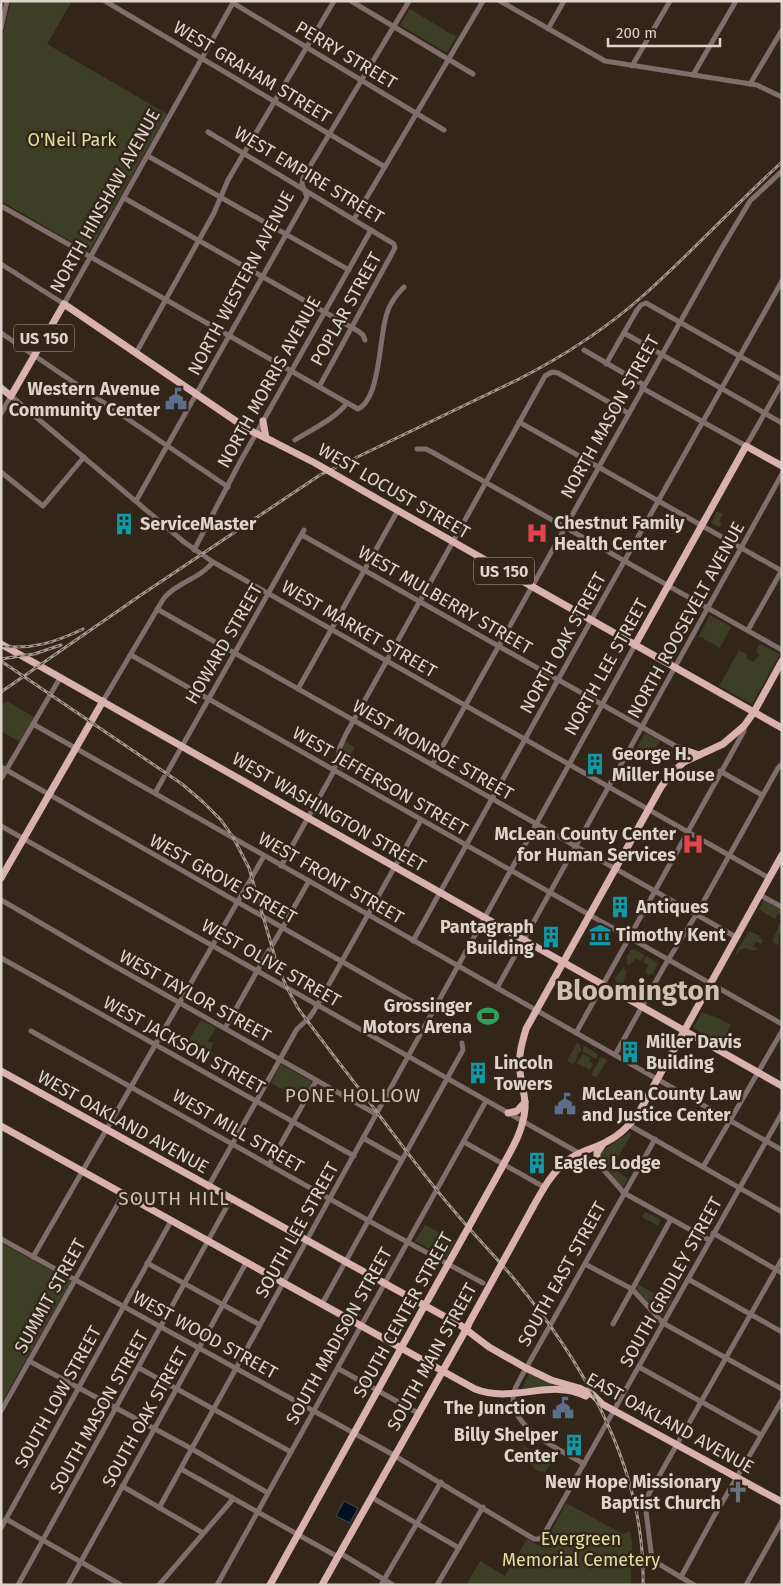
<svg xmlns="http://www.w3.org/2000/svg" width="783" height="1586" font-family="'Fira Sans',sans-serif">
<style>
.green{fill:#3d3e26}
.water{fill:#001121;stroke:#424c54}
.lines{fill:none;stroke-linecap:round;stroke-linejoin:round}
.minor{stroke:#816d6b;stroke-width:5}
.major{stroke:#dab2ad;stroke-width:7}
.rail-casing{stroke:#a1978d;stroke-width:3}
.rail{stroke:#332619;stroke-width:1;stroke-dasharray:4;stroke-linecap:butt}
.major-bridge{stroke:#dab2ad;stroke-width:7}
.labels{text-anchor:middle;stroke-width:5;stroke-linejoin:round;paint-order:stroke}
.shield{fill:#332619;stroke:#aaa096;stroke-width:1}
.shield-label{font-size:16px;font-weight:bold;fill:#ddd4cc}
.street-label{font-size:18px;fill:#ddd4cc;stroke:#332619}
.park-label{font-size:18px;fill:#dde19e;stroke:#332619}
.poi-label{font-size:18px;font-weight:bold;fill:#ddd4cc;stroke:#332619;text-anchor:start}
.neighbourhood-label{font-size:19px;letter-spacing:1px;fill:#d1bfaf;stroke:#332619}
.town-label{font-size:28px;font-weight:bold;fill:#d1bfaf;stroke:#332619}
</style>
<rect width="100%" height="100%" fill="#332619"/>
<g class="green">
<polygon points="11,1 72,1 47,44 167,114 89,252 1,201 1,41"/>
<polygon points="410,9 456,37 447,53 400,25"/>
<polygon points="717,511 723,514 719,521 722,523 719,527 711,523"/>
<polygon points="710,615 731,627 720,648 699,636"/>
<polygon points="760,644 780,654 752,704 719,686 739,650 747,655 746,658 753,662 759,656 758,653 756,651"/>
<polygon points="7,701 34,717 20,742 1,731 1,705"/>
<polygon points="645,733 660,741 647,763 633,755"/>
<polygon points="344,741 355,747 343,771 338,768"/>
<polygon points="764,900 782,910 782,915 778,913 775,919 760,910 759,909"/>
<polygon points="782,924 782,930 778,937 779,946 776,943 774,944 773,939 779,926 777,925"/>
<polygon points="749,931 760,936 759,938 763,940 761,944 756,942 753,946 758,949 753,951 746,948 739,950 739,952 734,956"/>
<polygon points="635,949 644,955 641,961 636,958 630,965 626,963 628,960 626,958 631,950"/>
<polygon points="646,956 657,962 658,964 653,973 648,975 645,973 648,965 643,962"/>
<polygon points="623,968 627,971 624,979 627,980 624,980 622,986 616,982 615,978"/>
<polygon points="642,979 646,981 646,985 641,994 638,995 631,991"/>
<polygon points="702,1012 711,1016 712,1015 731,1025 721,1044 693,1028"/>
<polygon points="201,1020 216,1028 208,1041 213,1043 210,1053 188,1041"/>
<polygon points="577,1043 580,1044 581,1051 579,1052 575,1062 572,1064 567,1061"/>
<polygon points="583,1045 598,1054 596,1059 583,1052"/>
<polygon points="583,1054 591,1058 589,1061 593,1064 590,1070 577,1063"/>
<polygon points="602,1057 607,1060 597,1077 595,1077 592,1075 592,1073 599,1061 599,1058"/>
<polygon points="281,1064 312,1082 303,1101 271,1083"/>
<path d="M629 1132 632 1133 612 1168 628 1178 623 1187 619 1185 599 1157C605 1146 620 1140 629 1132Z"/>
<polygon points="645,1212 660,1219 658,1226 642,1217"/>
<polygon points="425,1225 455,1241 446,1258 415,1241"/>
<polygon points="1,1243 70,1280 70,1283 1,1404"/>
<polygon points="637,1284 654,1293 656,1291 672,1301 663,1315 658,1314 637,1290"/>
<polygon points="529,1374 554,1384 555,1385 521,1390"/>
<path d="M524 1446 530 1450 533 1449 536 1456C543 1456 547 1458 550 1464L545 1472C538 1472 535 1470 531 1464L534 1460 521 1457Z"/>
<polygon points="566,1503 623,1534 630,1531 632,1542 631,1585 466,1585 480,1561 505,1576 527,1539 541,1547 545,1543"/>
</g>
<polygon class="water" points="344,1501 358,1508 350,1523 336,1516"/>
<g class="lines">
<g class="minor">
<polyline points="105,1 385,167"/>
<polyline points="351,1 473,74"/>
<polyline points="500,1 605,61 757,85 782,97"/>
<polyline points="233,3 444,130"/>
<polyline points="1,28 7,1"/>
<polyline points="548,29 564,1"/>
<polyline points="632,66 670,1"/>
<polyline points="693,75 736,1"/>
<polyline points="750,84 782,30"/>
<polyline points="208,132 394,244 395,248 319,387"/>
<polyline points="148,156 349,270"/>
<polyline points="124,198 358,331 363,335 365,340"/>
<path d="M1 206 358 409C381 398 379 335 387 313 390 303 397 294 404 287"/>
<polyline points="354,219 483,1"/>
<polyline points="1,264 64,304 234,1"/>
<polyline points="1,333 228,487"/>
<polyline points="624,333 782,423"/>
<polyline points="584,350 644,385"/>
<polyline points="136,353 214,213 228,180 334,1"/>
<polyline points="606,364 637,310 641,305 646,303 782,380"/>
<polyline points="642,388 746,446 782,383"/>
<polyline points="1,414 11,396 184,542 213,562 769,878"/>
<polyline points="519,422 782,571"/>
<path d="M295 440C312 429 334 420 347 403"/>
<polyline points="417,449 426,449 432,452 782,650"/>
<polyline points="1,472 43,506 84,457"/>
<polyline points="136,501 305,201 307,197 302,184 303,178 409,1"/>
<polyline points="302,535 679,748"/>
<polyline points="194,550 240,462 371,230"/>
<polyline points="157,609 736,937"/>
<polyline points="748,630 782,570"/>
<polyline points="131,655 782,1024"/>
<polyline points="298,689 398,510"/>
<path d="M103 701 164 598C177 582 200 579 213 562"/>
<polyline points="33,724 782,1150"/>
<polyline points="432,765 720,251 750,201 782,171"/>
<polyline points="1,767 432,1013"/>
<polyline points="168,771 304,530"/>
<polyline points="720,771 762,795"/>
<polyline points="1,779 60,678"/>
<polyline points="155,793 164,777"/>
<polyline points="1,826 579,1153 601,1167 624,1193 709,1240"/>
<polyline points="281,866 334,771 340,747 346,734 545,376 552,372 558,373 628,413"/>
<polyline points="760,895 782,907"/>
<polyline points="1,900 111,964 376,1114"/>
<polyline points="413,941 594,615 782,281"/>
<polyline points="273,944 309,881"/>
<polyline points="1,958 354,1156"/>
<polyline points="497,988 782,474"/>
<polyline points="225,1028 269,950"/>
<polyline points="31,1031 387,1231 483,1283"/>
<polyline points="576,1033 744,731 744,726"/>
<polyline points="615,1055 665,965 696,915 778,768 782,764"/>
<polyline points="629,1125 782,1212"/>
<polyline points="363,1138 402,1160"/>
<polyline points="464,1142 544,1187"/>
<polyline points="269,1165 316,1081"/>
<polyline points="703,1167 782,1031"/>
<polyline points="208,1187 297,1029 309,1018 314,1011 421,820"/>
<polyline points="713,1233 782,1273"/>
<polyline points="1,1239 390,1453 534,1539 539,1539 543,1536 782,1113"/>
<polyline points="33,1257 264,856"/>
<polyline points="147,1263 260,1325"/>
<polyline points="585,1264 632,1289 663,1323 782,1389"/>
<polyline points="688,1279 782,1332"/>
<polyline points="322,1304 463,1050 462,1043"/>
<polyline points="613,1324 671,1219"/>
<polyline points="29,1361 192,1449 268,1493"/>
<polyline points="639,1367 761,1435"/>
<polyline points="139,1368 291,1452"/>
<polyline points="339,1369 418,1413"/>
<polyline points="1,1411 123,1195"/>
<path d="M584 1464C560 1449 512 1430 513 1397 513 1391 517 1385 520 1379L655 1139"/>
<polyline points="181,1469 338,1557"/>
<polyline points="122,1486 203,1533"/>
<polyline points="371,1497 459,1548"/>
<polyline points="159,1508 635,645"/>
<polyline points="6,1519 121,1585"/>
<polyline points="1,1528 171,1221"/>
<polyline points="340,1553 393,1585"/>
<polyline points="681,1577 713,1518 782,1400"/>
<polyline points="18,1585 231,1199"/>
<polyline points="68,1585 246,1263"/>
<polyline points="159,1585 233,1499"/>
<polyline points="217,1585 486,1101"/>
<polyline points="381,1585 441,1482"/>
<polyline points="437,1585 483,1507"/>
<polyline points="694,1585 652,1560 646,1511 646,1499 782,1259"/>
<polyline points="746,1585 782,1521"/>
</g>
<g class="major">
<polyline points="1,388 11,396 64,304 249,430 272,441"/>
<polyline points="263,421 266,438"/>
<polyline points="374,497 782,728"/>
<polyline points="1,644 782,1086"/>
<polyline points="635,645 746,446 782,466"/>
<polyline points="679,748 699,755"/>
<polyline points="1,878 103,701"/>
<polyline points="1,1071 460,1325 489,1347 526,1368 551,1380 579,1388 593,1395 602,1404 782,1502"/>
<polyline points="508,1113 517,1111 525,1102"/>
<path d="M1 1126 475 1389C513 1404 550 1378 586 1396"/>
<polyline points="597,1164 597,1153 603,1144"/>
<path d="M501 1169C511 1150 523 1132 525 1109 526 1096 521 1084 520 1071 518 1056 522 1043 526 1029L661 787 670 775 684 762 723 744 744 726 754 712 782 661"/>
<path d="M533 1207C543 1189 552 1172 568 1160 580 1151 593 1149 606 1142 619 1136 629 1126 638 1114L782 855"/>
<polyline points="270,1585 426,1303"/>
<polyline points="322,1585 468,1326"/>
</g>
<g class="rail-casing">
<g id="rail">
<path d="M1 646C32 650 56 642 83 629"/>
<polyline points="1,659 34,654 61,645"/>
<path d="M1 661 182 784 203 802 221 820 233 837 249 868 276 961 287 988 298 1008C323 1043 350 1076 376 1111 402 1145 427 1180 455 1212 474 1235 496 1257 515 1280 585 1365 646 1471 643 1585"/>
<path d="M1 692 141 595 320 475 519 379C564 356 607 328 645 294 692 252 735 205 782 162"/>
</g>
</g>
<use href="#rail" class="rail"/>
<g class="major-bridge">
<polyline points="272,441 315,463 374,497"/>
<polyline points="428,1300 501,1169"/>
<polyline points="468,1325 533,1207"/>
</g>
</g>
<defs>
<g id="civic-bare" transform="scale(1.725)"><path d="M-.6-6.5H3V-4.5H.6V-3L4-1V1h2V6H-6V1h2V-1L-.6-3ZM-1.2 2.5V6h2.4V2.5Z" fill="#5c6f8a" stroke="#332619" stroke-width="2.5" paint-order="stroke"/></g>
<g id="building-bare" transform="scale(1.725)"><path d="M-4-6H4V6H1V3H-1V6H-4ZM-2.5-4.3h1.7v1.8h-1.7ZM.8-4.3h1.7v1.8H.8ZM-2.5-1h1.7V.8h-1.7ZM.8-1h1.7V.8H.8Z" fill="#0f9aa8" stroke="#332619" stroke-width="2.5" paint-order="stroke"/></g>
<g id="hospital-bare" transform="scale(1.725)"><path d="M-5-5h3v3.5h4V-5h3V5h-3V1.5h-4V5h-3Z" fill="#e0444e" stroke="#332619" stroke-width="2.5" paint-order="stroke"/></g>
<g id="museum-bare" transform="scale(1.725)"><path d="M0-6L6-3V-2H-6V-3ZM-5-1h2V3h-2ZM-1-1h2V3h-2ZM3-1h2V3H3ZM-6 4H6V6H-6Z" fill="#0f9aa8" stroke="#332619" stroke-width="2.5" paint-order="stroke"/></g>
<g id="stadium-bare" transform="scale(1.725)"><path d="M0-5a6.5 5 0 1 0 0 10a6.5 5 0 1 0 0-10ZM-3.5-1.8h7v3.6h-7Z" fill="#2e9e5b" stroke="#332619" stroke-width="2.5" paint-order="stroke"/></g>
<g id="church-bare" transform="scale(1.725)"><path d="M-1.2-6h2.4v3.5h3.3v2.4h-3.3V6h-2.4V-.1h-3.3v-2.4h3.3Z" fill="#6b7280" stroke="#332619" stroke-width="2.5" paint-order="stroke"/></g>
</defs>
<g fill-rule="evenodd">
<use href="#civic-bare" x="176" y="399"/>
<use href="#building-bare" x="124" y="524"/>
<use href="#hospital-bare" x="537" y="533"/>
<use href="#building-bare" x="595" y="764"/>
<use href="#hospital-bare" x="693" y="844"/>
<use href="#building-bare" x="620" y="907"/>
<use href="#museum-bare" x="600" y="935"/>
<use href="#building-bare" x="551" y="937"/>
<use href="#stadium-bare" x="488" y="1016"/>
<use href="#building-bare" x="630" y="1052"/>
<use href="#building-bare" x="478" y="1073"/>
<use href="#civic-bare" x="565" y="1104"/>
<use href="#building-bare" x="537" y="1163"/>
<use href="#civic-bare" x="563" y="1408"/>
<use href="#building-bare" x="574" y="1445"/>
<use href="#church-bare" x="738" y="1492"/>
</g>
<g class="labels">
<g class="shield">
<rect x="14" y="324.5" width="60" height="27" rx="4"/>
<rect x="474" y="557.5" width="60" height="27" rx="4"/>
</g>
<g class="shield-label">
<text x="44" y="344">US 150</text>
<text x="504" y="577">US 150</text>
</g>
<g class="street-label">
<text transform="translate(346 55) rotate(31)" y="6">PERRY STREET</text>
<text transform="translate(252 72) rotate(31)" y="6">WEST GRAHAM STREET</text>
<text transform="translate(309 175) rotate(31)" y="6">WEST EMPIRE STREET</text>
<text transform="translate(105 201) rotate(-61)" y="6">NORTH HINSHAW AVENUE</text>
<text transform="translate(241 283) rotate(-62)" y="6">NORTH WESTERN AVENUE</text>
<text transform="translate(346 309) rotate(-61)" y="6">POPLAR STREET</text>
<text transform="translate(269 382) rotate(-61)" y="6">NORTH MORRIS AVENUE</text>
<text transform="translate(610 417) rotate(-61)" y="6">NORTH MASON STREET</text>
<text transform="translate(394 491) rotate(30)" y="6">WEST LOCUST STREET</text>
<text transform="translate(445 600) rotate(30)" y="6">WEST MULBERRY STREET</text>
<text transform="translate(686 620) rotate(-61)" y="6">NORTH ROOSEVELT AVENUE</text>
<text transform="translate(359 629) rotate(30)" y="6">WEST MARKET STREET</text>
<text transform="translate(563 643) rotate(-61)" y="6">NORTH OAK STREET</text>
<text transform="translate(224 644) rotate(-60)" y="6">HOWARD STREET</text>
<text transform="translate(606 667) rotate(-61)" y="6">NORTH LEE STREET</text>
<text transform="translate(433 750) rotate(30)" y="6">WEST MONROE STREET</text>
<text transform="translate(380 781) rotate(30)" y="6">WEST JEFFERSON STREET</text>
<text transform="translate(329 812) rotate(30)" y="6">WEST WASHINGTON STREET</text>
<text transform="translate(331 878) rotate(30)" y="6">WEST FRONT STREET</text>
<text transform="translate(223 879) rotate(29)" y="6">WEST GROVE STREET</text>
<text transform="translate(271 963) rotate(30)" y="6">WEST OLIVE STREET</text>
<text transform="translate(195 996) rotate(29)" y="6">WEST TAYLOR STREET</text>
<text transform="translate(184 1045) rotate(29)" y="6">WEST JACKSON STREET</text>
<text transform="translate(123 1122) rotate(29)" y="6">WEST OAKLAND AVENUE</text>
<text transform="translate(238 1131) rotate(30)" y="6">WEST MILL STREET</text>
<text transform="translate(297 1230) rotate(-61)" y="6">SOUTH LEE STREET</text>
<text transform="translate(562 1274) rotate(-61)" y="6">SOUTH EAST STREET</text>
<text transform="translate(671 1282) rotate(-61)" y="6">SOUTH GRIDLEY STREET</text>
<text transform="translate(50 1296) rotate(-61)" y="6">SUMMIT STREET</text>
<text transform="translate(403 1315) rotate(-61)" y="6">SOUTH CENTER STREET</text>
<text transform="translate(205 1335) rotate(29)" y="6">WEST WOOD STREET</text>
<text transform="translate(339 1336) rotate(-61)" y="6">SOUTH MADISON STREET</text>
<text transform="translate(432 1357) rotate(-61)" y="6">SOUTH MAIN STREET</text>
<text transform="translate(58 1397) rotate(-61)" y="6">SOUTH LOW STREET</text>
<text transform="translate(99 1412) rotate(-61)" y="6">SOUTH MASON STREET</text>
<text transform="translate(145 1417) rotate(-61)" y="6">SOUTH OAK STREET</text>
<text transform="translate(670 1423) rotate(29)" y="6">EAST OAKLAND AVENUE</text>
</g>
<g class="park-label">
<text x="72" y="146">O'Neil Park</text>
<text x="581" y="1545">Evergreen<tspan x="581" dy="21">Memorial Cemetery</tspan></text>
</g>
<g class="poi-label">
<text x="160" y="395" text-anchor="end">Western Avenue<tspan x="160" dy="21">Community Center</tspan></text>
<text x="554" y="529">Chestnut Family<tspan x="554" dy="21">Health Center</tspan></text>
<text x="140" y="530">ServiceMaster</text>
<text x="612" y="760">George H.<tspan x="612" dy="21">Miller House</tspan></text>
<text x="676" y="840" text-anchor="end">McLean County Center<tspan x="676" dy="21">for Human Services</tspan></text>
<text x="636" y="913">Antiques</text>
<text x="534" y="933" text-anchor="end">Pantagraph<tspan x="534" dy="21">Building</tspan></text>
<text x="616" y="941">Timothy Kent</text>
<text x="472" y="1012" text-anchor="end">Grossinger<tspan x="472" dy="21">Motors Arena</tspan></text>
<text x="646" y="1048">Miller Davis<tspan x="646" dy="21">Building</tspan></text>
<text x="494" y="1069">Lincoln<tspan x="494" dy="21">Towers</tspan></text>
<text x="582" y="1100">McLean County Law<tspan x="582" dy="21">and Justice Center</tspan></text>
<text x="554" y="1169">Eagles Lodge</text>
<text x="546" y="1414" text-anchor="end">The Junction</text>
<text x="558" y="1441" text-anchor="end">Billy Shelper<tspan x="558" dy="21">Center</tspan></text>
<text x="721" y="1488" text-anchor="end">New Hope Missionary<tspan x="721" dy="21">Baptist Church</tspan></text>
</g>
<g class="neighbourhood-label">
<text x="353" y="1102">PONE HOLLOW</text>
<text x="174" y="1205">SOUTH HILL</text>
</g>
<g class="town-label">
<text x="638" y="1000">Bloomington</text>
</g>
</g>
<rect width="783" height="1586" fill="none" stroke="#ddd4cc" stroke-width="5"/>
<path d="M608 38v8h112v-8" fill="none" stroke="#ddd4cc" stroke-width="2.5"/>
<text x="616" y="38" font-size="15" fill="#ddd4cc" stroke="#332619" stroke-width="4" paint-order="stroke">200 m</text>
</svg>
